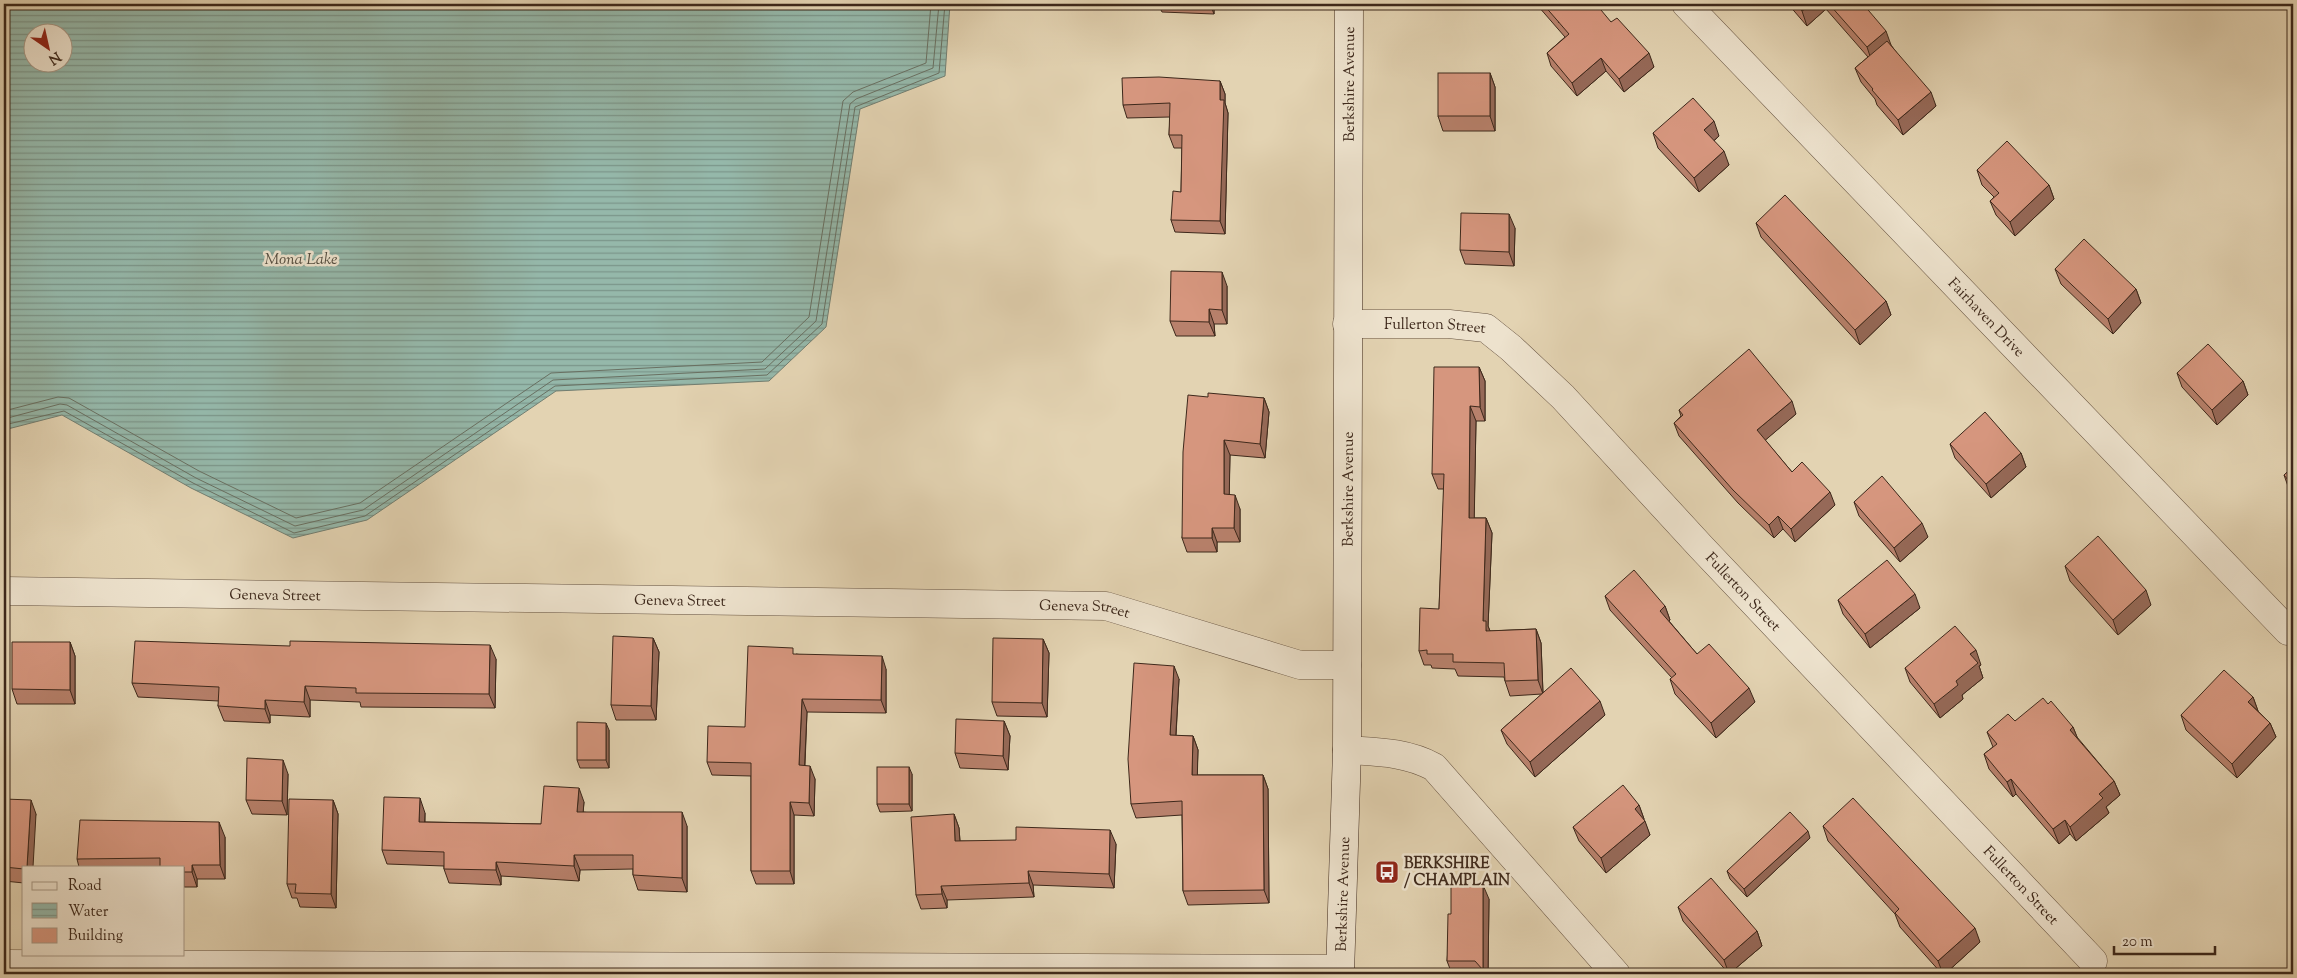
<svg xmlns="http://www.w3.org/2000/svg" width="2297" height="978" font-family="'Sorts Mill Goudy',serif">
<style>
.water{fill:url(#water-rules);stroke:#727e71;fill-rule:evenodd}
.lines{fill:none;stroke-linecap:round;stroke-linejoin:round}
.shore{stroke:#697062;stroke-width:1}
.minor-casing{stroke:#665341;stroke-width:29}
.secondary-casing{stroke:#3d281b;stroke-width:29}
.minor{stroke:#ede2cd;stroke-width:28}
.secondary{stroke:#ede2cd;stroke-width:28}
.wall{fill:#b8816c;stroke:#3d281b}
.shaded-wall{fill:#966958;stroke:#3d281b}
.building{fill:#d6967e;stroke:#3d281b}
.labels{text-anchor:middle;stroke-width:5;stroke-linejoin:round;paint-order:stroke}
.street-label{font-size:15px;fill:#3d281b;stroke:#ede2cd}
.poi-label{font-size:15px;font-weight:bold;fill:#3d281b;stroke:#ede2cd;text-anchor:start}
.water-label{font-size:16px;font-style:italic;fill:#534c3f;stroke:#ede2cd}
</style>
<defs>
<pattern id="water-rules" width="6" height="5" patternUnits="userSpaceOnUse" patternTransform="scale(1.25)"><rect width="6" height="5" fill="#95b8aa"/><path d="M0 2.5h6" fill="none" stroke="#7b968a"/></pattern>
</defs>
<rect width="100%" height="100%" fill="#e3d3b2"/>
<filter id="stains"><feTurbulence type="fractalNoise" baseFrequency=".004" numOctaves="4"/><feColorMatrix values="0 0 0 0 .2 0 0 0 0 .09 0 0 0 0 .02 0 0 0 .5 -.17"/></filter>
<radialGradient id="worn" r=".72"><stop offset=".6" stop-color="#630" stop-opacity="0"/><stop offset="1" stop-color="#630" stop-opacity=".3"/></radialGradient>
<path class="water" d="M4 4H950L945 76 860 109 826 327 769 381 556 391 367 520 293 538 191 488 62 415 4 430ZM32 32H62V62H32Z"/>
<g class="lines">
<g class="shore">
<polyline points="4,411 58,397 69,398 199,471 296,518 360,503 551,373 762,362 809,317 843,101 853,92 926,63 931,4"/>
<polyline points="4,419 60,404 67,405 196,478 295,526 363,510 553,380 765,369 816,321 850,104 856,99 933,68 939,4"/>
<polyline points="4,425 64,411 193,483 294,533 365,516 555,386 767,375 822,324 855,107 939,73 945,4"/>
</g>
<g class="minor-casing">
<g id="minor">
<path id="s1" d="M1686 4 2288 631"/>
<path id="s2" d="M1347 324H1449L1486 328 1511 348 1563 397 1701 547 2093 961"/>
<path id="s3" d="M4 591 1106 606 1300 665H1347"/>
<path d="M1347 750C1378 752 1406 752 1434 767L1616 974"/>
<polyline points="4,964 1340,969"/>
</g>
</g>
<g class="secondary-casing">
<g id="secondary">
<path id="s4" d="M1340 974 1347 750 1349 4"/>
</g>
</g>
<use href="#minor" class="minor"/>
<use href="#secondary" class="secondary"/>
</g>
<g class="wall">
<polygon points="1158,4 1214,4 1214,14 1162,12"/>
<polygon points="1497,4 1559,4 1559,5 1611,22 1654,67 1624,92 1606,71 1577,96 1551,66 1547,53 1565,37 1538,6 1498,5"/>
<polygon points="1788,4 1863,4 1891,45 1936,106 1903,135 1877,105 1875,99 1861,82 1855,68 1868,57 1826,9 1807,26"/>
<polygon points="1490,73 1495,87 1495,131 1443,131 1438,116"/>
<polygon points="1220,81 1225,94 1225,103 1228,113 1225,234 1175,232 1171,220 1181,192 1182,148 1174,148 1169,135 1170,117 1127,118 1123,105"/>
<polygon points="1653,133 1719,136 1714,141 1729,165 1699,192 1658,148"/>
<polygon points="1977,170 2049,185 2054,199 2015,236 1996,215 1990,201 1994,197 1982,185"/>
<polygon points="1756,223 1886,301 1891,315 1860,345 1761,237"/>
<polygon points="1515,228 1514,266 1465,264 1460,250"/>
<polygon points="2055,269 2136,289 2141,303 2113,334 2061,284"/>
<polygon points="1227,286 1227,324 1214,324 1215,336 1176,336 1170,321"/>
<polygon points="1479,367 1485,381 1485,421 1476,421 1474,518 1486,518 1492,533 1488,626 1490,631 1536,629 1541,643 1543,693 1605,715 1535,777 1507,744 1501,730 1542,694 1510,696 1505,681 1504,677 1458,676 1455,669 1432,668 1431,665 1424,665 1419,651 1439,609 1444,489 1438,489 1432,474"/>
<polygon points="2177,373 2243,381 2248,395 2217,425 2182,387"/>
<polygon points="1208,397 1264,398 1269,412 1265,458 1230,455 1229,494 1240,509 1240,542 1217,542 1217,552 1187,552 1182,538"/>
<polygon points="1679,410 1796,414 1765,440 1792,472 1835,505 1795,542 1783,529 1774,538 1738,503 1679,436 1674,423 1681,416"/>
<polygon points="1950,444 2021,453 2026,467 1991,498 1955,458"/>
<polygon points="2293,467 2293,494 2289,489 2284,475"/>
<polygon points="1854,502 1928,537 1900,562 1859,516"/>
<polygon points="2065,566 2151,605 2118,635 2070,581"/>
<polygon points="1605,596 1665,606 1670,620 1669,621 1697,654 1755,702 1716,738 1675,694 1670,679 1672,678 1610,610"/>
<polygon points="1838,600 1920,608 1870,648 1843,614"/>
<polygon points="653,638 659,652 656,720 616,720 611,705"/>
<polygon points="1043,639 1049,653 1047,717 997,716 992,702"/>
<polygon points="70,642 75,656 75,704 17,704 12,689"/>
<polygon points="796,654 886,669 886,713 807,712 805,765 815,779 814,816 794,815 794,884 756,884 751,871 751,776 712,775 707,762 745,727"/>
<polygon points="496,659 495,708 361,707 360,702 310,700 310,717 270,715 270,723 224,721 218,706 219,701 138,697 132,683"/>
<polygon points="1981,665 1979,666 1983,678 1962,695 1963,699 1940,718 1910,682 1905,668"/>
<polygon points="1179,679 1176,736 1193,736 1198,750 1197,775 1263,775 1268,789 1269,903 1188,905 1183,891 1182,815 1136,818 1131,804"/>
<polygon points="2253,697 2258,711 2270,723 2276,737 2237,778 2186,730 2181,715"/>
<polygon points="2048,704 2073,727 2077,737 2114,781 2120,795 2106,807 2109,813 2076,841 2070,834 2059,844 2016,794 2013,797 1989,769 1984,754 1993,747 1987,732 2015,721"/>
<polygon points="1004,721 1010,736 1008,770 960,768 955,753"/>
<polygon points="609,730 609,768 580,768 577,760"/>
<polygon points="288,774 287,815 252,814 246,800"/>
<polygon points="912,774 912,811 880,812 877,804"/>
<polygon points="4,799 36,814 24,867 24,883 4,881"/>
<polygon points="333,800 338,814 336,908 300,907 297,898 292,898 287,884"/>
<polygon points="584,802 583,812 687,826 687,892 638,890 633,875 633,869 580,870 579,881 501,876 501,885 449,883 444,869 444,866 387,864 382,850 425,813 425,822 541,824"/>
<polygon points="1639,805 1644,819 1644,820 1650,835 1606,873 1579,841 1573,827"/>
<polygon points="954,814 959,828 960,841 1116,844 1114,888 1033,885 1034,897 947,900 947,908 921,909 916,895"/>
<polygon points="1823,826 1980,942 1945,974 1942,974 1900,927 1895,914 1828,841"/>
<polygon points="225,837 225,879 197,879 197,887 184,887 184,867 79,867 77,859"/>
<polygon points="1810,838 1747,897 1730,879 1727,871"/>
<polygon points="1489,899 1488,974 1452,974 1447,961 1451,914"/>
<polygon points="1678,907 1757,931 1762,946 1729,974 1683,921"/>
</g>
<g class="shaded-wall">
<polygon points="1210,4 1214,4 1214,14"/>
<polygon points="1554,4 1559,4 1559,23 1554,9"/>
<polygon points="1811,4 1824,4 1826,9 1807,26 1802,11"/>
<polygon points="1886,31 1891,45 1872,62 1867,47"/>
<polygon points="1649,53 1654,67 1624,92 1619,79"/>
<polygon points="1601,58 1606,71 1577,96 1572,83"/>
<polygon points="1490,73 1495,87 1495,131 1490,116"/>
<polygon points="1220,81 1225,94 1225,103 1228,113 1225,234 1220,221"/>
<polygon points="1931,92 1936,106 1903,135 1898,120"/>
<polygon points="1714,121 1719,136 1710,144 1704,130"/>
<polygon points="1724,151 1729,165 1699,192 1694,178"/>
<polygon points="2049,185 2054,199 2015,236 2010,222"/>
<polygon points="1509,214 1515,228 1514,266 1509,252"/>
<polygon points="1222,272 1227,286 1227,324 1222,310"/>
<polygon points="2136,289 2141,303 2113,334 2108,319"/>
<polygon points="1886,301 1891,315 1860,345 1855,330"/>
<polygon points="1209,309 1214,324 1215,336 1209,322"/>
<polygon points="1479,367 1485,381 1485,421 1480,407"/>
<polygon points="2243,381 2248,395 2217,425 2212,410"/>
<polygon points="1264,398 1269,412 1265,458 1260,444"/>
<polygon points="1792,401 1796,414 1762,443 1757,430"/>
<polygon points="1470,406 1476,421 1474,532 1469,518"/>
<polygon points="1224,440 1230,455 1229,509 1224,494"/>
<polygon points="2021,453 2026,467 1991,498 1986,484"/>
<polygon points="1830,492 1835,505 1795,542 1791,529"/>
<polygon points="1235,495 1240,509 1240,542 1234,528"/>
<polygon points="1778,516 1783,529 1774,538 1769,525"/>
<polygon points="1486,518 1492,533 1488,626 1492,636 1491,646 1483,621"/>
<polygon points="1922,523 1928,537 1900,562 1894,548"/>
<polygon points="1212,528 1217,542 1217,552 1212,538"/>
<polygon points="2146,590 2151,605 2118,635 2113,620"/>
<polygon points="1915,594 1920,608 1870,648 1865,634"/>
<polygon points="1665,606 1670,620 1665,625 1660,611"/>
<polygon points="1536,629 1541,643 1543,694 1538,680"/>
<polygon points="653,638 659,652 656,720 651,706"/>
<polygon points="1043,639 1049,653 1047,717 1042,703"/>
<polygon points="70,642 75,656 75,704 70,690"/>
<polygon points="490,645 496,659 495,708 489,694"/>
<polygon points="1976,650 1981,665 1979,666 1983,678 1962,695 1963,699 1940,718 1934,704 1970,654"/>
<polygon points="882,656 886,669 886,713 881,700"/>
<polygon points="1174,666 1179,679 1175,749 1170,735"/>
<polygon points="305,686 310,700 310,717 304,702"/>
<polygon points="1749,688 1755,702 1716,738 1711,723"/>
<polygon points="2253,697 2258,711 2248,702"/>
<polygon points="802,699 807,712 804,778 799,765"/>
<polygon points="265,700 270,715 270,723 265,709"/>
<polygon points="1600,701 1605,715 1535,777 1530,762"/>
<polygon points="1004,721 1010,736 1008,770 1003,756"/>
<polygon points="606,723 609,730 609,768 606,760"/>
<polygon points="2270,723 2276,737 2237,778 2232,764"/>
<polygon points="2073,727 2079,742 2070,730"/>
<polygon points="1193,736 1198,750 1197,789 1192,775"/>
<polygon points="283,760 288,774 287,815 282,801"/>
<polygon points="810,766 815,779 814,816 809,803"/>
<polygon points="909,767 912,774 912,811 909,804"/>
<polygon points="1263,775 1268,789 1269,903 1264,890"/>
<polygon points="2011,779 2016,794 2013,797 2007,782"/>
<polygon points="2114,781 2120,795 2106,807 2109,813 2076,841 2070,827 2099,794"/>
<polygon points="579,788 584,802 582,826 577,812"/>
<polygon points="420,798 425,813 424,836 419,822"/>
<polygon points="31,800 36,814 33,867 27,867"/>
<polygon points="333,800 338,814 336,908 331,894"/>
<polygon points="790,802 794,815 794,884 790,871"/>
<polygon points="1639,805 1644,819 1640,824 1635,809"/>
<polygon points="682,812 687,826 687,892 682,878"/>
<polygon points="954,814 959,828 961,856 955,841"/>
<polygon points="2065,820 2070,834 2059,844 2053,829"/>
<polygon points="1645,821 1650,835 1606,873 1601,858"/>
<polygon points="219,822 225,837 225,879 220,865"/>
<polygon points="1110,830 1116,844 1114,888 1109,874"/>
<polygon points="1808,831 1810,838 1747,897 1744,889"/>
<polygon points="574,855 580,870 579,881 574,866"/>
<polygon points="496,862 501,876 501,885 496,870"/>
<polygon points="192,865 197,879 197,887 192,872"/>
<polygon points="1028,871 1033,885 1034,897 1029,883"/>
<polygon points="1483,885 1489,899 1488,974 1484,974 1483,970"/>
<polygon points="941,886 947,900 947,908 942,894"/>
<polygon points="1975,928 1980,942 1945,974 1943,974 1938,961"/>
<polygon points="1757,931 1762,946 1729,974 1724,960"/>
</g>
<g class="building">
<polygon points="1543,4 1554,4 1554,9 1560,4 1596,4 1611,22 1617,18 1649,53 1619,79 1601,58 1572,83 1547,53 1569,34"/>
<polygon points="1795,4 1811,4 1802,11"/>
<polygon points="1829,4 1863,4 1886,31 1867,47"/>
<polygon points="1887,41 1931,92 1898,120 1872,90 1873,89 1855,68"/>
<rect x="1438" y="73" width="52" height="43"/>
<polygon points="1159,77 1220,81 1220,100 1224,100 1220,221 1171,220 1173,191 1181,192 1182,135 1169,135 1170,103 1123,105 1122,78"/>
<polygon points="1693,98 1714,121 1704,130 1724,151 1694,178 1653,133"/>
<polygon points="2007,141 2049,185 2010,222 1990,201 1999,193 1977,170"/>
<polygon points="1785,195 1886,301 1855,330 1756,223"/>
<polygon points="1461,213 1509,214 1509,252 1460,250"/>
<polygon points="2084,239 2136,289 2108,319 2055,269"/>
<polygon points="1171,271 1222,272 1222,310 1209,309 1209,322 1170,321"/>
<polygon points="2208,344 2243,381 2212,410 2177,373"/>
<polygon points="1749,349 1792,401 1757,430 1792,472 1802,462 1830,492 1791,529 1778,516 1769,525 1733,490 1674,423 1683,415 1679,410"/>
<polygon points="1434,367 1479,367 1480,407 1470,406 1469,518 1486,518 1483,621 1486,621 1486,631 1536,629 1538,680 1505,681 1504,663 1453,662 1453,654 1427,654 1427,650 1419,651 1420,608 1439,609 1444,474 1432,474"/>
<polygon points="1208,393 1264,398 1260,444 1224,440 1224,494 1235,495 1234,528 1212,528 1212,538 1182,538 1183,452 1188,395 1208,397"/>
<polygon points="1985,412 2021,453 1986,484 1950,444"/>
<polygon points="2293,467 2293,486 2284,475"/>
<polygon points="1882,476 1922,523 1894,548 1854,502"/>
<polygon points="2098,536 2146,590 2113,620 2065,566"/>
<polygon points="1887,560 1915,594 1865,634 1838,600"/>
<polygon points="1634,570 1665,606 1660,611 1697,654 1709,644 1749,688 1711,723 1670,679 1676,674 1605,596"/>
<polygon points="1955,626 1976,650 1970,654 1978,663 1956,681 1958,685 1934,704 1905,668"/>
<polygon points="613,636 653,638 651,706 611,705"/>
<polygon points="993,638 1043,639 1042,703 992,702"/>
<polygon points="135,641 290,646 290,641 490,645 489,694 356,693 356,688 305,686 304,702 265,700 265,709 218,706 219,687 132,683"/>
<polygon points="12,642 70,642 70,690 12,689"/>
<polygon points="748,646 793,648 793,654 882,656 881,700 802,699 799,765 810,766 809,803 790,802 790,871 751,871 751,763 707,762 708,726 745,727"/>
<polygon points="1134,663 1174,666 1170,735 1193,736 1192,775 1263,775 1264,890 1183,891 1182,801 1131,804 1128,759"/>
<polygon points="1571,668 1600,701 1530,762 1501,730"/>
<polygon points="2224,670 2253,697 2248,702 2270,723 2232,764 2181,715"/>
<polygon points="2043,698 2048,704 2051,701 2073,727 2070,730 2114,781 2099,794 2103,798 2070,827 2065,820 2053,829 2011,779 2007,782 1984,754 1997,744 1987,732 2008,714 2015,721"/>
<polygon points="956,719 1004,721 1003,756 955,753"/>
<polygon points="577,722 606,723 606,760 577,760"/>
<polygon points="247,758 283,760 282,801 246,800"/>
<rect x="877" y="767" width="32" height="37"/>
<polygon points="1623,785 1639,805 1635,809 1645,821 1601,858 1573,827"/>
<polygon points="544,786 579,788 577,812 682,812 682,878 633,875 633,855 574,855 574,866 496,862 496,870 444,869 444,852 382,850 384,797 420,798 419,822 541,824"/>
<polygon points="1853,798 1975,928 1938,961 1895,913 1899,909 1823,826"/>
<polygon points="4,799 31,800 27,867 24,867 24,869 4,867"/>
<polygon points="289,799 333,800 331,894 295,893 296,884 287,884"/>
<polygon points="1790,812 1808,831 1744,889 1727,871"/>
<polygon points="954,814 955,841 1016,840 1016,827 1110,830 1109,874 1028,871 1029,883 941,886 942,894 916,895 911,817"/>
<polygon points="80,820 219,822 220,865 192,865 192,872 184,872 184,867 160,867 160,858 77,859"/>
<polygon points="1711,878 1757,931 1724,960 1678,907"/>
<polygon points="1451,885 1483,885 1483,970 1475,961 1447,961 1448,914 1451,914"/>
</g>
<defs>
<g id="bus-square" transform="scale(1.25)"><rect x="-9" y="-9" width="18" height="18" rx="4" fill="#8f2418" stroke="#ede2cd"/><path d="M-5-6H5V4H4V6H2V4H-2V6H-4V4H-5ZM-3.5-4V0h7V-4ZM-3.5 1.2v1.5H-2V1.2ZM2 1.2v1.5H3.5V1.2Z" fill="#fff"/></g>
</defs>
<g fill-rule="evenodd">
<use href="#bus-square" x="1387" y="872"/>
</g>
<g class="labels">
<g class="street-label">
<text dy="5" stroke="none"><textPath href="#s4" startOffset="890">Berkshire Avenue</textPath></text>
<text dy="5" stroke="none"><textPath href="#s1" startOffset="434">Fairhaven Drive</textPath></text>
<text dy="5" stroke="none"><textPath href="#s2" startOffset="88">Fullerton Street</textPath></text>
<text dy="5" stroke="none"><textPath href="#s4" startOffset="485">Berkshire Avenue</textPath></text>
<text dy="5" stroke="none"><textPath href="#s2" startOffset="508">Fullerton Street</textPath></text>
<text dy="5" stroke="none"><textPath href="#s3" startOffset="271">Geneva Street</textPath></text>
<text dy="5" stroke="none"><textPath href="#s3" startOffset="676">Geneva Street</textPath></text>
<text dy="5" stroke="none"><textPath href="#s3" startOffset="1081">Geneva Street</textPath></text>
<text dy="5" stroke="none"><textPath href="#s2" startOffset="912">Fullerton Street</textPath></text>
<text dy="5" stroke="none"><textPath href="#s4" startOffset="80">Berkshire Avenue</textPath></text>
</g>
<g class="poi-label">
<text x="1404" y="868">BERKSHIRE<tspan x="1404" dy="17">/ CHAMPLAIN</tspan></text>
</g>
<g class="water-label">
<text x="301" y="264">Mona Lake</text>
</g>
</g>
<rect width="2297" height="978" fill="none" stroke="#e3d3b2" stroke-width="20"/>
<rect x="5" y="5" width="2287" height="968" fill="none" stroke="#3d281b" stroke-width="2.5"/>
<rect x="10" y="10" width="2277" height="958" fill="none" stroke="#3d281b"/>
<rect x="22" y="866" width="162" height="90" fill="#ede2cd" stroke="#a79886"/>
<rect x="32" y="882" width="25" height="8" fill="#ede2cd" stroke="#a79886"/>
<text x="68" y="890" font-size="15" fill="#3d281b">Road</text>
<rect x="32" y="903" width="25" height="15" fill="url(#water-rules)" stroke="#a79886"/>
<text x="68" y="916" font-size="15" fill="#3d281b">Water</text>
<rect x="32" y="928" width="25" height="15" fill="#d6967e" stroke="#a79886"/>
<text x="68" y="940" font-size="15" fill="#3d281b">Building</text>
<g transform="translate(48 48) rotate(146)"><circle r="24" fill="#ede2cd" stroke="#a79886"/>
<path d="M0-4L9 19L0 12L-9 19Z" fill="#8f2418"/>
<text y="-8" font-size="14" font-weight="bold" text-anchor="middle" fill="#3d281b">N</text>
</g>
<path d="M2114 946v8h101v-8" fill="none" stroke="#3d281b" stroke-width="2.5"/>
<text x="2122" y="946" font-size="15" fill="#3d281b" stroke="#ede2cd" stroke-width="4" paint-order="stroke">20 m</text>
<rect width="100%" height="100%" filter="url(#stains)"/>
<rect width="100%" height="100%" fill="url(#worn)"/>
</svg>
